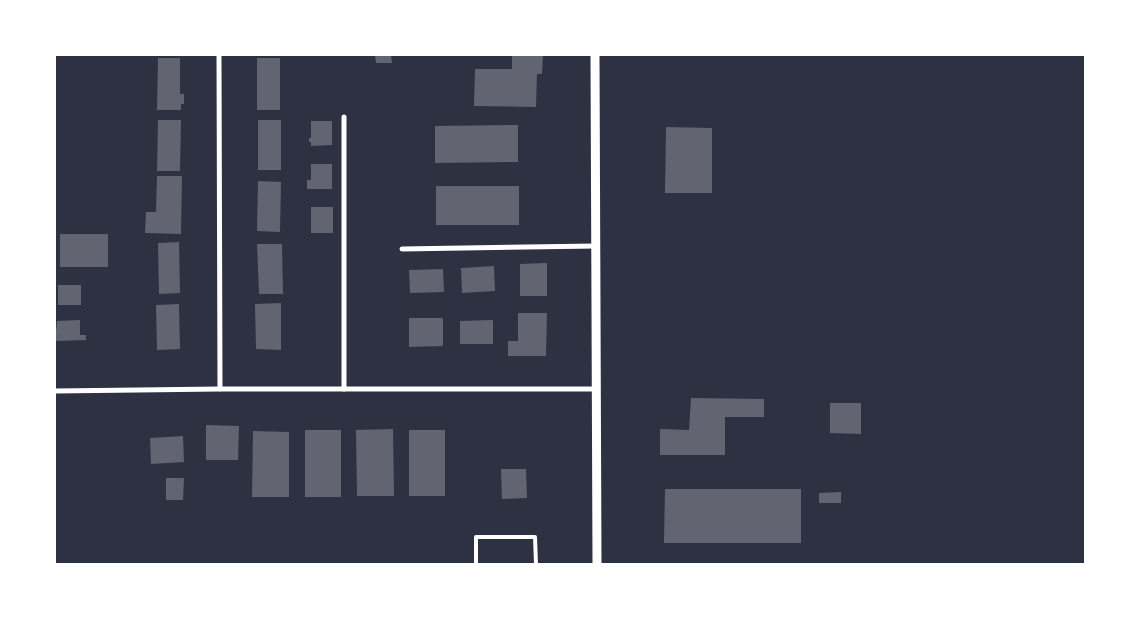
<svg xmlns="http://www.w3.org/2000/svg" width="1140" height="619" font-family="'Crimson Pro',serif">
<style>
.building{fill:#626471}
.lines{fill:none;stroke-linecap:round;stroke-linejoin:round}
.service{stroke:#fff;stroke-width:4}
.minor{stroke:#fff;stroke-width:5}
.tertiary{stroke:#fff;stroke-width:9}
</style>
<rect width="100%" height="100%" fill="#2d3142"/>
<g class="building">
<polygon points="375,55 391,55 392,63 376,63"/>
<polygon points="512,55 543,55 542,74 537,74 536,107 474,106 475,69 512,69"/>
<polygon points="158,58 180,58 180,94 184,94 184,104 181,104 181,110 157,110"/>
<rect x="257" y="58" width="23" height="52"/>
<polygon points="158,120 181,120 180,171 157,171"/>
<rect x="258" y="120" width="23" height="50"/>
<polygon points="311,121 332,121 332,145 311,146 311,142 309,142 309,138 311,138"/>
<polygon points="518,125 518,162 435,163 435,126"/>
<polygon points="666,127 712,128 712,193 665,193"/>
<polygon points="311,164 332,164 332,189 307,189 307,180 311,180"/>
<polygon points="157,176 182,176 181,234 145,233 146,212 156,212"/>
<polygon points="258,181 281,182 280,232 257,231"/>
<rect x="436" y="186" width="83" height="39"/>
<rect x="311" y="207" width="22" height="26"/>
<rect x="60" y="234" width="48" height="33"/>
<polygon points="179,242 180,293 159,294 158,243"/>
<polygon points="257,244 282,244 283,294 259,294"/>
<polygon points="547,263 547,296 520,296 520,264"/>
<polygon points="494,266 495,291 462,293 461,268"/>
<polygon points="443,269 444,292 410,293 409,270"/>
<rect x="58" y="285" width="23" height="20"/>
<polygon points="281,303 281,350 256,349 255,304"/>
<polygon points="179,304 180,349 157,350 156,305"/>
<polygon points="518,313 547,313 546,356 508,356 508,341 518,341"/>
<polygon points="409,318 443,318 443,346 409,347"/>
<polygon points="80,320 80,335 86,335 86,340 55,341 57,321"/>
<polygon points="493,320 493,344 460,344 460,321"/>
<polygon points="691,398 764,399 764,417 725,417 725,455 660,455 660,429 689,430"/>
<polygon points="830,403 861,403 861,434 830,433"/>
<polygon points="206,425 239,426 238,460 206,460"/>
<polygon points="393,429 394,496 357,496 356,430"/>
<rect x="305" y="430" width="36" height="67"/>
<rect x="409" y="430" width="36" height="66"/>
<polygon points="253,431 289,432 289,497 252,497"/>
<polygon points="183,436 184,462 151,464 150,438"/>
<polygon points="501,469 526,469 527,498 502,499"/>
<polygon points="166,478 184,478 183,500 166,500"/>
<polygon points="665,489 801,489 801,543 664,543"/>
<polygon points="841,492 841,503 819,503 819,493"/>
</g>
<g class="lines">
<polyline class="service" points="476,564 476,537 535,537 536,564"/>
<g class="minor">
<polyline points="219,55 220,389"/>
<polyline points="344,117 344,389"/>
<polyline points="402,249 596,246"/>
<polyline points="55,391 220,389 596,389"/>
</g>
<polyline class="tertiary" points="595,55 597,564"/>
</g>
<rect width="1140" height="619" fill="none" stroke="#ffffff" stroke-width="112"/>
</svg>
